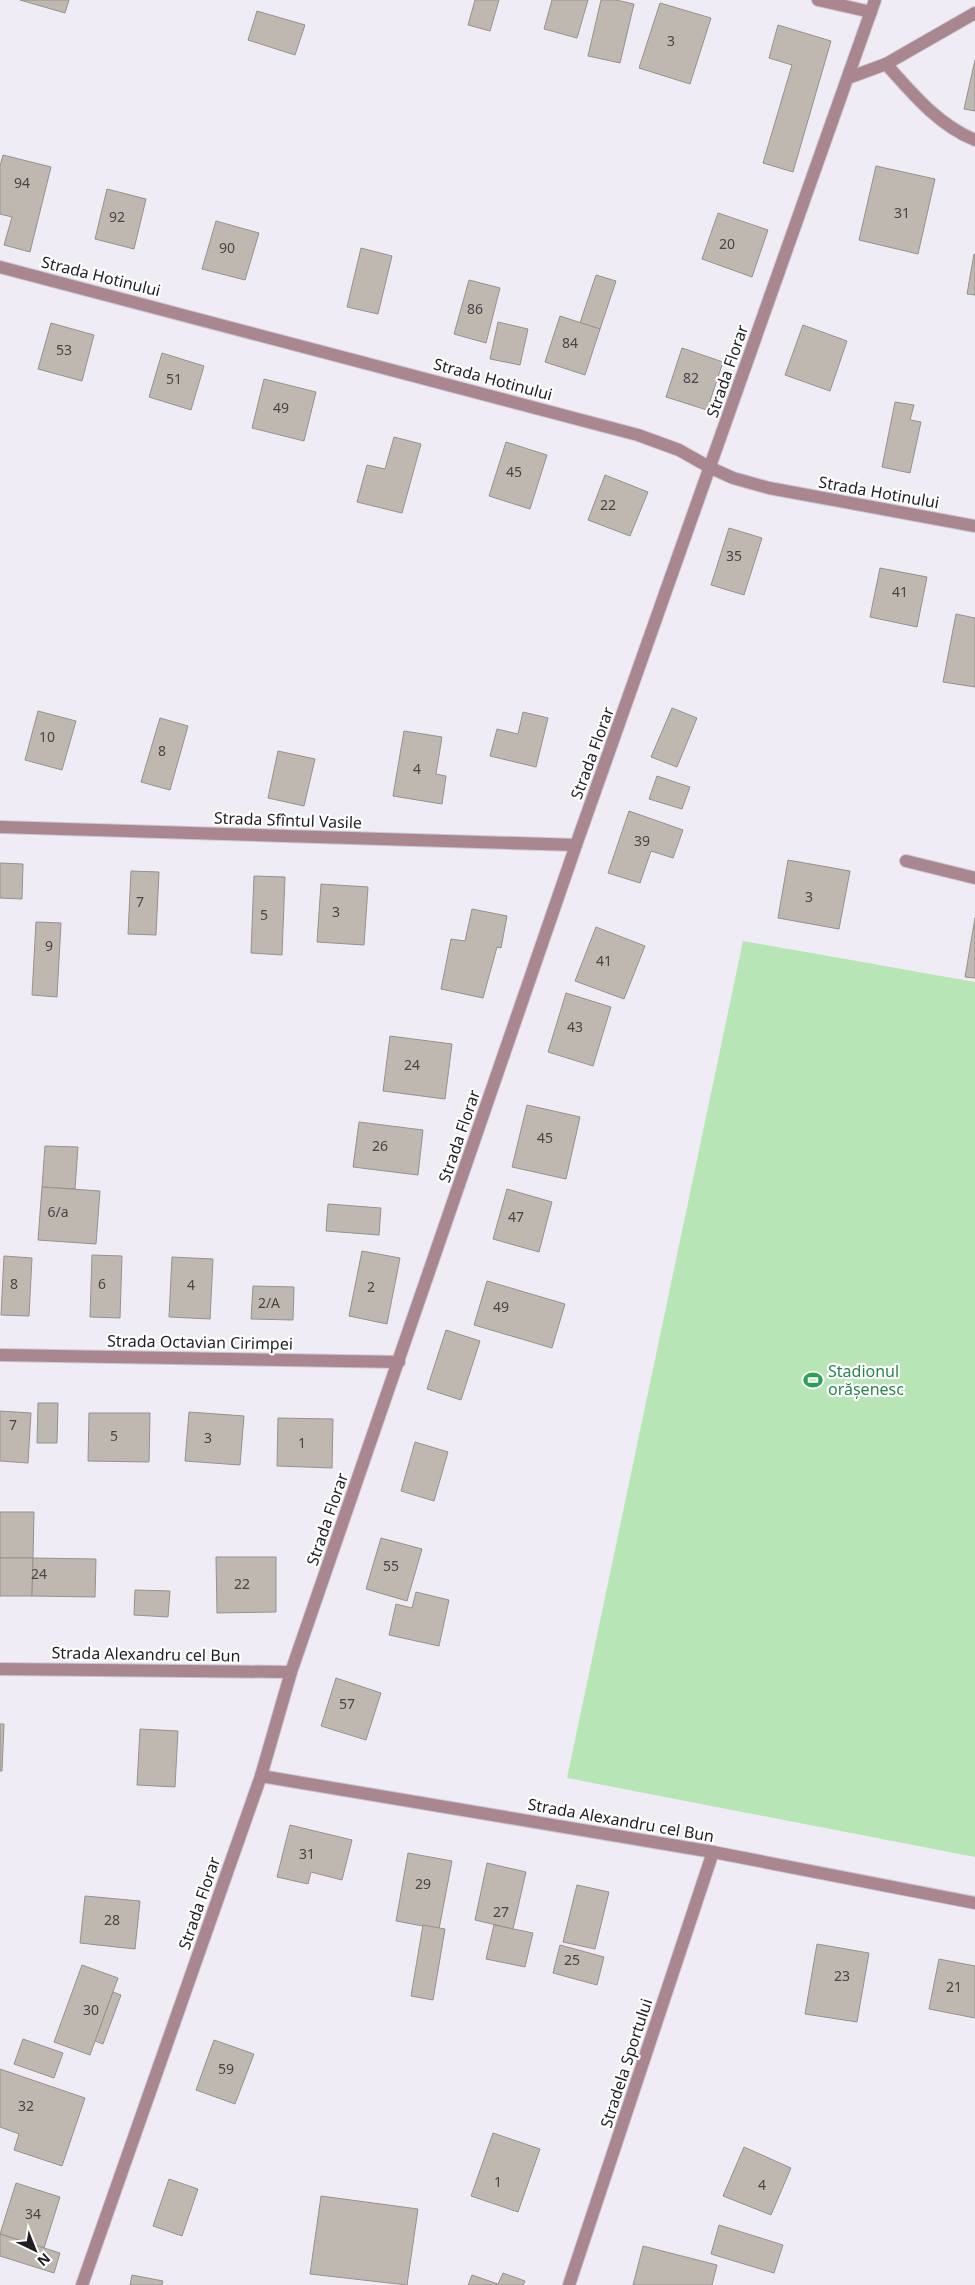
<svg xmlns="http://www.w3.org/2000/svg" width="975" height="2285" font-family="'Noto Sans',sans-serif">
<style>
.green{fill:#b7e5b5}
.building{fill:#bfb8b1;stroke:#98918a}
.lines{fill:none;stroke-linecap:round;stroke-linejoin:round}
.minor-casing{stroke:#cbc7d0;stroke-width:14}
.tertiary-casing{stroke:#cbc7d0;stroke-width:14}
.minor{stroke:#aa8690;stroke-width:12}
.tertiary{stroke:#aa8690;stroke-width:12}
.labels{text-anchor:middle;stroke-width:4.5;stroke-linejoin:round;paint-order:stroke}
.number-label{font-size:14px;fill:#484446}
.street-label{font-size:16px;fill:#201e22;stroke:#fff}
.leisure-label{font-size:16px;fill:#27864d;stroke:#fff;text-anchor:start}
</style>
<rect width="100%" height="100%" fill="#f0ecf6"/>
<polygon class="green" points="743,941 975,982 975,1857 567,1778"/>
<g class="building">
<polygon points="20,0 69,0 65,13"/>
<polygon points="475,0 499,0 490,31 468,25"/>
<polygon points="552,0 588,0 577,38 544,29"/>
<polygon points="601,0 616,0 634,4 620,63 588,56"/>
<polygon points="660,3 711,18 690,84 639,68"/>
<polygon points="257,11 305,25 295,55 248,40"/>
<polygon points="778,25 831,41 793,172 763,163 792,65 769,58"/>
<polygon points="975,60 975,111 964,109"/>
<polygon points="3,155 51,167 30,252 4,245 12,217 0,214 0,166"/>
<polygon points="876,166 935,179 918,254 859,240"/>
<polygon points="107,189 146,199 134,249 95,239"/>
<polygon points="718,213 768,230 752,277 702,259"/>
<polygon points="216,221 259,233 245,280 202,269"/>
<polygon points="361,248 392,256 378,314 347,307"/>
<polygon points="974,254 975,254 975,295 967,294"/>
<polygon points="596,275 616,281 600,329 580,323"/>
<polygon points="469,280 500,288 486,343 454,334"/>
<polygon points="560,316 600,329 585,375 545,362"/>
<polygon points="498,322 528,329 520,365 490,359"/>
<polygon points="51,323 94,335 82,381 38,369"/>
<polygon points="803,325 847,341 830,391 785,375"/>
<polygon points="682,348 723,362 707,410 666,397"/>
<polygon points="162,353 204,366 191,410 149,397"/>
<polygon points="264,379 316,392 304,441 252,428"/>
<polygon points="895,402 914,405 910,420 921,422 910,473 882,467"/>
<polygon points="394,437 421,444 402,513 357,502 367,465 385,469"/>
<polygon points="506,442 547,455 530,509 489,496"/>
<polygon points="605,475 648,492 630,536 588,520"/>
<polygon points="729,528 762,538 744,595 711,585"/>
<polygon points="880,568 927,577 917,627 870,617"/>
<polygon points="956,614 975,618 975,687 943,682"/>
<polygon points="672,708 697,718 677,767 651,757"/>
<polygon points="38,711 76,721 62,770 25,760"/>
<polygon points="523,712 548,718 536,767 490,756 497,729 518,734"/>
<polygon points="160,718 188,726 170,790 141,782"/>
<polygon points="404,731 442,737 436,774 446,776 442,804 393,796"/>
<polygon points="278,751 315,759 304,806 268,798"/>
<polygon points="657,776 690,787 682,809 649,799"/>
<polygon points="629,811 683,830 673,858 651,851 640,883 608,873"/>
<polygon points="788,860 850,871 839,929 778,918"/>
<polygon points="0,863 23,864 22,899 0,898"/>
<polygon points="131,871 159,872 156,935 128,934"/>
<polygon points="254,876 285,877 282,955 251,953"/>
<polygon points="321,884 368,887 364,945 317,942"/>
<polygon points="472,909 507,916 501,948 497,947 483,998 441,989 451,939 465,941"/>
<polygon points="975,918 975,978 965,977"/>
<polygon points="36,922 61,923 57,997 32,995"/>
<polygon points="596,927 645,946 624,999 575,981"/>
<polygon points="566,993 611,1007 593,1066 548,1052"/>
<polygon points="390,1036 452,1044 445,1099 383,1091"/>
<polygon points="527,1105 580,1117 566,1179 512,1167"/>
<polygon points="359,1122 423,1130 418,1175 353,1167"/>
<polygon points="45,1146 78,1147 75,1189 42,1187"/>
<polygon points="42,1187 100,1191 96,1244 38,1240"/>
<polygon points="507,1189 552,1202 539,1252 493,1239"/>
<polygon points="328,1204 381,1208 379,1235 326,1231"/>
<polygon points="362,1251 400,1258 387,1324 349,1316"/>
<polygon points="92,1255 122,1256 120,1318 90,1317"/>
<polygon points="4,1256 32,1258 29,1316 1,1315"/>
<polygon points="172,1257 213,1259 210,1319 169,1317"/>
<polygon points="487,1281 565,1304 552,1348 474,1325"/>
<polygon points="253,1286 294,1287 293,1320 251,1319"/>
<polygon points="446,1330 480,1341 461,1400 427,1389"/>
<polygon points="38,1403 58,1403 57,1443 37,1443"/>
<polygon points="0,1411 31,1413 28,1463 0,1461"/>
<polygon points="189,1412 244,1416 240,1465 185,1461"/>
<polygon points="89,1413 150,1413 149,1462 88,1461"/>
<polygon points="278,1418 333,1419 332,1468 277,1466"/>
<polygon points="415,1442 448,1452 434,1501 401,1491"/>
<polygon points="0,1512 34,1512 33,1558 0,1558"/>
<polygon points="381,1538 422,1549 407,1601 366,1589"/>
<polygon points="216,1557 276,1557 276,1612 217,1613"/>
<polygon points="0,1558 33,1558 32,1596 0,1596"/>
<polygon points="33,1558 96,1559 95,1597 32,1596"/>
<polygon points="135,1590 170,1591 168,1617 134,1615"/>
<polygon points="416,1592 449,1600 439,1646 389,1635 396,1604 412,1608"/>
<polygon points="336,1678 381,1693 366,1740 321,1726"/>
<polygon points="0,1724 4,1724 2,1771 0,1771"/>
<polygon points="140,1729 178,1731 175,1787 137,1785"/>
<polygon points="290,1825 352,1840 342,1880 311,1872 308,1884 277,1877"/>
<polygon points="408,1853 452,1861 439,1929 396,1921"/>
<polygon points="487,1863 526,1872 513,1929 475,1920"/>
<polygon points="577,1885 609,1892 595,1949 563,1942"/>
<polygon points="85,1896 140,1901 135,1949 80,1943"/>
<polygon points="423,1925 445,1929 433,2000 411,1996"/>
<polygon points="494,1925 533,1933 525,1967 486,1959"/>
<polygon points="817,1944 869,1953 857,2022 805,2014"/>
<polygon points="560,1945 604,1957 597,1985 553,1973"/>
<polygon points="939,1959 975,1966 975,2018 929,2009"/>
<polygon points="82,1965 118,1978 90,2055 54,2042"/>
<polygon points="113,1992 121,1995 103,2044 95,2041"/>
<polygon points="23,2039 63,2053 54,2078 14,2064"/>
<polygon points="214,2040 254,2054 235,2104 196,2090"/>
<polygon points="0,2069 85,2098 62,2166 14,2150 19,2134 0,2127"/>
<polygon points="493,2133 540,2149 518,2212 471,2196"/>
<polygon points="744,2147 791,2168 771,2215 723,2196"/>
<polygon points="169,2179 198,2189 182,2236 153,2226"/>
<polygon points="16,2183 60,2197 44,2248 0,2234"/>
<polygon points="321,2196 418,2209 407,2285 310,2274"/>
<polygon points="719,2225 783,2245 774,2273 711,2254"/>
<polygon points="0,2234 60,2253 54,2273 0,2256"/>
<polygon points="643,2246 717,2265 712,2285 633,2285"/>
<polygon points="503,2273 525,2281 523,2285 468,2285 472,2275 498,2284"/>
<polygon points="132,2275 163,2281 162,2285 130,2285"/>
</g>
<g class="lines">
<g class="minor-casing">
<g id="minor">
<polyline points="818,0 871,12"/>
<path d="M886 64C912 93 938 125 975 140"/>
<polyline points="848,78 886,64 975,13"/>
<polyline points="0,267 638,435 679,450 711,468"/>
<polyline points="906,861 975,878"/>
<polyline points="0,1355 399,1362"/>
<polyline points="0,1669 291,1672"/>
<polyline points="261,1776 713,1852 975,1903"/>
<polyline points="569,2285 713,1852"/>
</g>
</g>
<g class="tertiary-casing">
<g id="tertiary">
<polyline points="711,468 733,478 769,488 975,526"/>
<polyline points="0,827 576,845"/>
<polyline points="82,2285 261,1776 291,1672 576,845 875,0"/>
</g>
</g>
<use href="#minor" class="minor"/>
<use href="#tertiary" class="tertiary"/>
</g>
<defs>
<g id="stadium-bare" transform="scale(1.5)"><path d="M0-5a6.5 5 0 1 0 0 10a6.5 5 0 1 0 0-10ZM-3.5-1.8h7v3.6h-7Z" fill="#2e9e5b" stroke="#fff" stroke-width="2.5" paint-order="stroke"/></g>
</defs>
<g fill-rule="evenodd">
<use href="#stadium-bare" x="813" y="1380"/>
</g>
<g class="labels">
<g class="number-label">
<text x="671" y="46">3</text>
<text x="22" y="188">94</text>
<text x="902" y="218">31</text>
<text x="117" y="222">92</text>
<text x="727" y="249">20</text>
<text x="227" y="253">90</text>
<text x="475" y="314">86</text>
<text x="570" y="348">84</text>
<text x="64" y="355">53</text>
<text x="691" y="383">82</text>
<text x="174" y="384">51</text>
<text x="281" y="413">49</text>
<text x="514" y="477">45</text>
<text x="608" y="510">22</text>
<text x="734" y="561">35</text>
<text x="900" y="597">41</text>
<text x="47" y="742">10</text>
<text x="162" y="756">8</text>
<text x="417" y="774">4</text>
<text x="642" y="846">39</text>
<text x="809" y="902">3</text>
<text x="140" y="907">7</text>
<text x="336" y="917">3</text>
<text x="264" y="920">5</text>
<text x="49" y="951">9</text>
<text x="604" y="966">41</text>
<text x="575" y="1032">43</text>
<text x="412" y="1070">24</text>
<text x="545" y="1143">45</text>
<text x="380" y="1151">26</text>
<text x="58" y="1217">6/a</text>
<text x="516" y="1222">47</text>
<text x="14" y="1289">8</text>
<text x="102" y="1289">6</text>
<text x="191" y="1290">4</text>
<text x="371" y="1292">2</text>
<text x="269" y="1308">2/A</text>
<text x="501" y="1312">49</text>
<text x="13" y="1430">7</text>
<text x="114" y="1441">5</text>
<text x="208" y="1443">3</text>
<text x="302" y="1448">1</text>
<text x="391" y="1571">55</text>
<text x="39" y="1579">24</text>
<text x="242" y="1589">22</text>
<text x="347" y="1709">57</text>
<text x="307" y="1859">31</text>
<text x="423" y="1889">29</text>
<text x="501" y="1917">27</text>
<text x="112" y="1925">28</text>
<text x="572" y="1965">25</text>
<text x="842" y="1981">23</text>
<text x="954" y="1992">21</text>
<text x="91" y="2015">30</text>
<text x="226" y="2074">59</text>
<text x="26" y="2111">32</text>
<text x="498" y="2187">1</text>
<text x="762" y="2190">4</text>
<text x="33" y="2219">34</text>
</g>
<g class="street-label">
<text transform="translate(101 276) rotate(14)" y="6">Strada Hotinului</text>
<text transform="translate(727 371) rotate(-71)" y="6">Strada Florar</text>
<text transform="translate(493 379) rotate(15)" y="6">Strada Hotinului</text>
<text transform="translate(879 492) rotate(10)" y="6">Strada Hotinului</text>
<text transform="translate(592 753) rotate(-70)" y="6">Strada Florar</text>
<text transform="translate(288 820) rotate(2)" y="6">Strada Sfîntul Vasile</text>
<text transform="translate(459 1136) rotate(-71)" y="6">Strada Florar</text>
<text transform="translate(200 1342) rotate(1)" y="6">Strada Octavian Cirimpei</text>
<text transform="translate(327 1519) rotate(-71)" y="6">Strada Florar</text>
<text transform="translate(146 1654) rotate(1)" y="6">Strada Alexandru cel Bun</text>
<text transform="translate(621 1820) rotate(10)" y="6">Strada Alexandru cel Bun</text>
<text transform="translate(199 1903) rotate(-71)" y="6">Strada Florar</text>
<text transform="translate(626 2063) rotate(-72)" y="6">Stradela Sportului</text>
</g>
<g class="leisure-label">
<text x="828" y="1377">Stadionul<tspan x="828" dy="18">orășenesc</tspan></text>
</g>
</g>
<g transform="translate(35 2250) rotate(137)" stroke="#ffffff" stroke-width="4" paint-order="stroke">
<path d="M0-4L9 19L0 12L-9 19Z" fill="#201e22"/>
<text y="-8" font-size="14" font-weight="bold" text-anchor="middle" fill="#201e22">N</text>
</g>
</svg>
